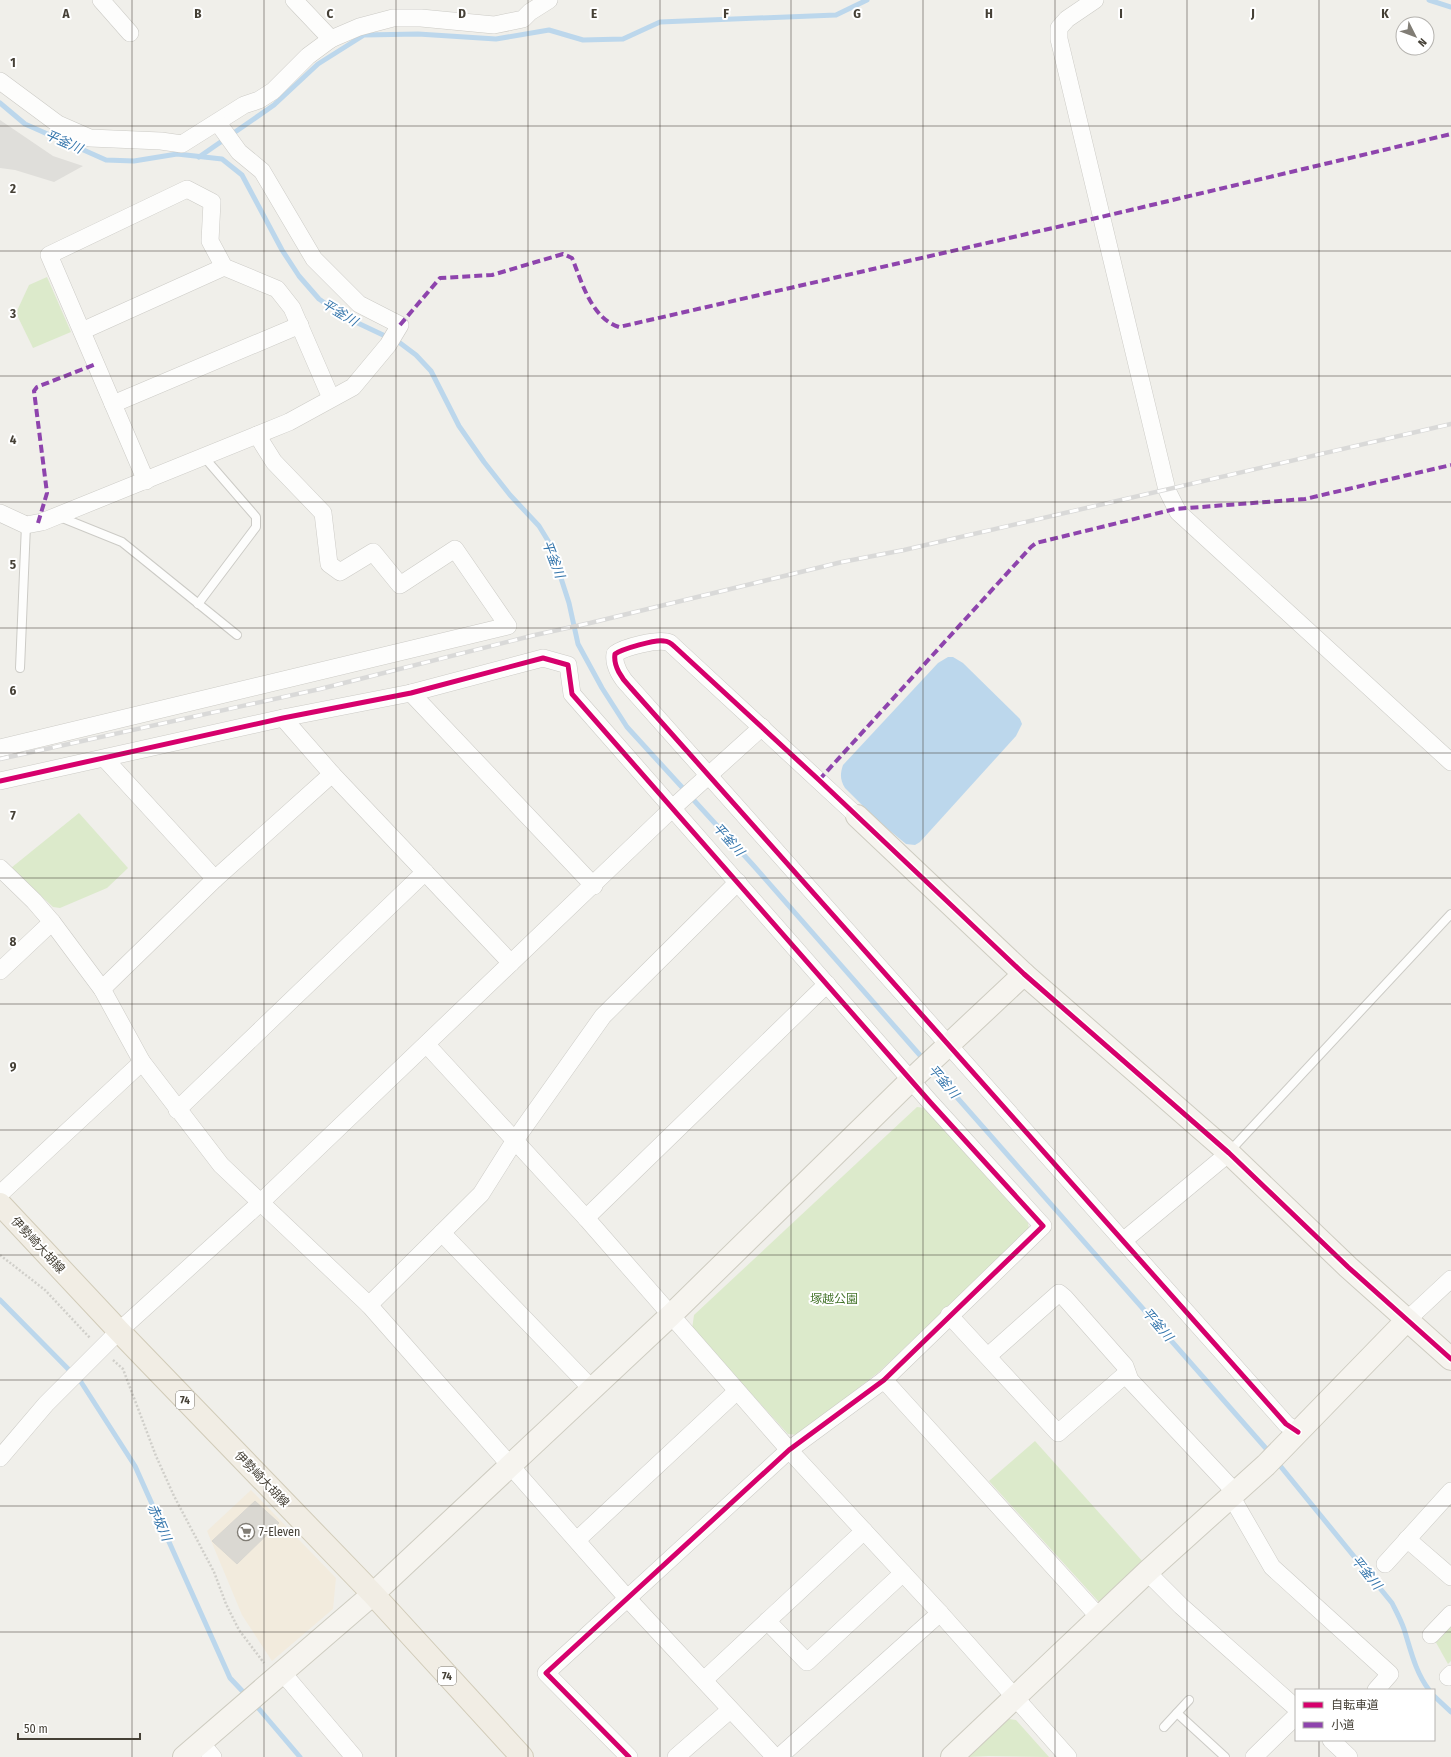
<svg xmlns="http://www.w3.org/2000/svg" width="1451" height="1757" font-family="'Fira Sans Condensed','Noto Sans JP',sans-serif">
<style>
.commercial{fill:#f2ebdd}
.green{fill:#dceacb}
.parking{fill:#dfdeda}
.water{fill:#bcd7ec}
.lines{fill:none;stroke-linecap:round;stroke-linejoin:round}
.stream{stroke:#bcd7ec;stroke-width:5}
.building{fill:#dad8d2;stroke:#d8d6d0}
.lane-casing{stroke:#cccbc6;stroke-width:10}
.street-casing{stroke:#cccbc6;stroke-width:18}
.secondary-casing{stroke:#ceccc1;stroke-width:24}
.primary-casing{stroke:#d1cbb8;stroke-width:24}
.path{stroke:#d0cfca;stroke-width:2.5;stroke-dasharray:2 2;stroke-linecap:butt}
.lane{stroke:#fdfdfc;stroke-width:8}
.street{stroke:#fdfdfc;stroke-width:17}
.secondary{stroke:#f6f4ef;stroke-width:22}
.primary{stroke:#f1ede4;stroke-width:22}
.rail-casing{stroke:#d9d9d8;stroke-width:4.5}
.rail{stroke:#fff;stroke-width:3;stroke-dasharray:9;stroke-linecap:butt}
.quiet{stroke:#8e44ad;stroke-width:4;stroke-dasharray:8 4;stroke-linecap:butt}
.cycleway-casing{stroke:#fff;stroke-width:8}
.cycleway{stroke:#d6006c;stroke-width:5}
.grid{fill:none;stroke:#454036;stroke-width:1;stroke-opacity:0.55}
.labels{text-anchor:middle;stroke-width:4;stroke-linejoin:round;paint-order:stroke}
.shield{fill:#fff;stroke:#7d7972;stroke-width:1}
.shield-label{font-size:11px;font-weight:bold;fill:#454036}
.street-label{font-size:12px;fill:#454036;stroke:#fff}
.park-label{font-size:12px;fill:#45742c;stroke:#fff}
.poi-label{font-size:12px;fill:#454036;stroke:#fff;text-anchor:start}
.water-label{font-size:13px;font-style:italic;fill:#3576ac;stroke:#fff}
.grid-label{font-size:13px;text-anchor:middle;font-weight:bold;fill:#454036;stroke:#fff;stroke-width:4;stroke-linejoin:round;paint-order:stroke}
</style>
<rect width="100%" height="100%" fill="#f0efea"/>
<polygon class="commercial" points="251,1490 336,1578 333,1609 272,1661 242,1615 207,1531"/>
<g class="green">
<polygon points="47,277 71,332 33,348 16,313 29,285"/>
<polygon points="79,813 128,868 107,888 60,908 53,907 11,868"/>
<polygon points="917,1107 925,1108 1028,1223 1029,1229 880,1371 798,1435 788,1434 692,1329 694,1315"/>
<polygon points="1035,1441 1144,1563 1102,1601 1098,1601 989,1481"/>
<polygon points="1451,1621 1451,1661 1448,1664 1434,1639"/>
<polygon points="1009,1719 1016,1720 1049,1757 989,1756 967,1757"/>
</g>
<polygon class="parking" points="0,120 53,156 83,166 54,182 15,170 0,168"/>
<path class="water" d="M948 657H953L963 663 1020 719 1022 724 1016 736 920 842 915 845 906 844 878 821 845 788C840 780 840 774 843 765L938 663Z"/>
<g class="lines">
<g class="stream">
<polyline points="1429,0 1451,7"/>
<polyline points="0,103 25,124 106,160 134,161 177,154 222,159 242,175 282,250 299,276 319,299 345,317 400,343 416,355 431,371 459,426 484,462 510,495 539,526 550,544 569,603 578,644 602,688 627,727 753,865 925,1061"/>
<polyline points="199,157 274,105 318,64 364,35 418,34 496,39 549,30 583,40 623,39 660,22 836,15 867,0"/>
<polyline points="932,1069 1270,1453"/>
<polyline points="0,1300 81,1382 135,1466 230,1678 247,1696"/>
<path d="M1277 1462 1392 1603C1396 1611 1401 1620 1404 1629 1411 1651 1415 1671 1429 1690"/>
<polyline points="1434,1696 1451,1712"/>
<polyline points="254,1703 300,1757"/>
</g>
</g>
<polygon class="building" points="255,1501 279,1523 237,1564 212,1541"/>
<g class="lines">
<g class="lane-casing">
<g id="lane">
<polyline points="60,517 122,542 237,635"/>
<polyline points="198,604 256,527 256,517 204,457"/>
<polyline points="20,668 26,525"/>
<polyline points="1229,1152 1451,914"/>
<polyline points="1177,1713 1225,1757"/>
<polyline points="1164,1727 1189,1700"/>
</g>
</g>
<g class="street-casing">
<g id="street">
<polyline points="101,0 130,33"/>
<polyline points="294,0 331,39"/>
<polyline points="1095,0 1067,19 1059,28 1059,39 1167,490 1178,512 1451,762"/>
<polyline points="0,81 58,124 90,138 161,141 182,144 244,105 259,100 273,91 308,56 331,39 359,27 393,18 421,18 494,25 523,19 530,12 549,0"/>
<polyline points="82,331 224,267"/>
<polyline points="113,404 300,325"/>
<polyline points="146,481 49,255 187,189 212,202 210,241 224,267 277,289 292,308 331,398"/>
<polyline points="0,513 26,525 42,522 289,422 353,387 388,345 400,325 359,304 314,259 262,171 239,152 218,123"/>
<polyline points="411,693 594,886"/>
<polyline points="283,718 332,774 511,963"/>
<polyline points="0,748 508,626 455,549 400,585 373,552 340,572 329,564 323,513 274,462 257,435"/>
<polyline points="105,759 215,879"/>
<polyline points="0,781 283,718 411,693 543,658 568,665 572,694 930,1102 1043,1226 884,1380 789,1450 546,1673 629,1757"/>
<path d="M857 816 670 643C659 638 624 647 615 654 613 666 622 679 630 687L1286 1424 1298 1432"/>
<polyline points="0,868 34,901 52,922 102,989 142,1062 221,1165 369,1305 628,1599 775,1757"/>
<polyline points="0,971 52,922"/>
<polyline points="102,989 215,879 332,774"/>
<polyline points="427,1045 586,1218 789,1450 940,1613 1068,1757"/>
<polyline points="177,1110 425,872"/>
<polyline points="0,1194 142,1062"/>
<polyline points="586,1218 827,984"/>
<polyline points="442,1233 592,1389"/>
<polyline points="1123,1241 1229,1153"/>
<polyline points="369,1305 481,1194 515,1140 603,1016 738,882"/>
<polyline points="949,1315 1058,1433 1127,1373"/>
<polyline points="1407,1320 1451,1279"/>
<polyline points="988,1356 1059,1293 1065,1298 1125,1366 1130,1380 1235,1492"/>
<polyline points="884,1380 1099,1617"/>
<polyline points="0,1458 46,1404 119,1331 260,1203 677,804 762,727"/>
<polyline points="1231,1496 1272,1567 1390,1674 1376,1690"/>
<polyline points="1407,1539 1451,1577"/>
<polyline points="577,1540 737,1391"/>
<polyline points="1385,1564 1451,1491"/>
<polyline points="1147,1572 1181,1606 1296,1708"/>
<polyline points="767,1621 807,1662 903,1573"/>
<polyline points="1431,1635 1451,1614"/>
<polyline points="282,1672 354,1757"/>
<polyline points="1448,1677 1451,1674"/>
<polyline points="704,1680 864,1531"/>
<polyline points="1331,1740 1349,1757"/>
<polyline points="201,1743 213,1757"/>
<polyline points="676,1757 730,1710"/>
<polyline points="779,1757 940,1613"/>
<polyline points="1254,1757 1296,1716"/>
</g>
</g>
<g class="secondary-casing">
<g id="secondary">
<polyline points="857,816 1024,974 1229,1153 1348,1267 1451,1359"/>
<polyline points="184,1757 373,1594 671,1315 911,1080 1024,974"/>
<polyline points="952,1757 1147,1572 1266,1465 1407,1320"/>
</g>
</g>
<g class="primary-casing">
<polyline id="primary" points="0,1204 119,1331 373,1594 522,1757"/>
</g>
<g class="path">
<polyline points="0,1255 45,1290 90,1338"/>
<polyline points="113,1360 123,1369 156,1456 174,1496 214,1572 226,1604 239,1630 264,1663"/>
</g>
<use href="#lane" class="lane"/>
<use href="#street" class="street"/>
<use href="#secondary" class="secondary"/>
<use href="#primary" class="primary"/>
<g class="rail-casing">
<polyline id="rail" points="0,759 320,689 535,635 590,623 842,562 904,550 1451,424"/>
</g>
<use href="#rail" class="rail"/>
<g class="quiet">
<path d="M400 325 440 278 492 275 563 254 572 258C582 282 591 318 619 327L1101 217 1451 134"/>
<polyline points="38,523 47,493 34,391 37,387 96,364"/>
<polyline points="819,780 1031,547 1036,543 1175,509 1305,499 1451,465"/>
</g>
<g class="cycleway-casing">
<g id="cycleway">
<polyline points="0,781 283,718 411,693 543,658 568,665 572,694 930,1102 1043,1226 884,1380 789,1450 546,1673 629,1757"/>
<path d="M1298 1432 1286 1424 630 687C622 679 613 666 615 654 622 649 656 639 664 641 668 641 672 644 675 647L819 780 1024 974 1229 1153 1348 1267 1451 1359"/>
</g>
</g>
<use href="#cycleway" class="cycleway"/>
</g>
<path class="grid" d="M132 0V1757M264 0V1757M396 0V1757M528 0V1757M660 0V1757M791 0V1757M923 0V1757M1055 0V1757M1187 0V1757M1319 0V1690M0 126H1451M0 251H1451M0 376H1451M0 502H1451M0 628H1451M0 753H1451M0 878H1451M0 1004H1451M0 1130H1451M0 1255H1451M0 1380H1451M0 1506H1451M0 1632H1451M1319 1740V1757"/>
<defs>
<g id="supermarket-ring" transform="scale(0.9)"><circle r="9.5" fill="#fff" stroke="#817d75" stroke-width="1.5"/><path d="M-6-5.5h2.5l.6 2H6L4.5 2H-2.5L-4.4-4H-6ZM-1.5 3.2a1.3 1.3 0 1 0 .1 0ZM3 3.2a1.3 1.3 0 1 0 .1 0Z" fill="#817d75"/></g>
</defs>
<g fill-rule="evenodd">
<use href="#supermarket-ring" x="246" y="1532"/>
</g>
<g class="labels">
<g class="shield">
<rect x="176" y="1391" width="18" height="18" rx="3"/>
<rect x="438" y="1667" width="18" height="18" rx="3"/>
</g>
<g class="shield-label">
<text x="185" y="1404">74</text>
<text x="447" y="1680">74</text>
</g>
<g class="street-label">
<text transform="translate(38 1245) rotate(47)" y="4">伊勢崎大胡線</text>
<text transform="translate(262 1479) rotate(46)" y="4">伊勢崎大胡線</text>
</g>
<g class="park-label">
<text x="834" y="1303">塚越公園</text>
</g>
<g class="poi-label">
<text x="259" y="1536">7-Eleven</text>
</g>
<g class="water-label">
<text transform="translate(64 141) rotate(24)" y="5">平釜川</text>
<text transform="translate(340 312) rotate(31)" y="5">平釜川</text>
<text transform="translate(554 559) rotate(69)" y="5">平釜川</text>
<text transform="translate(729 839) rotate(48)" y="5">平釜川</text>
<text transform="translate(944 1081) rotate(49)" y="5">平釜川</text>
<text transform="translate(1158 1324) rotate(49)" y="5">平釜川</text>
<text transform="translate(160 1522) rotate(66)" y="5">赤坂川</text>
<text transform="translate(1367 1572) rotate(51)" y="5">平釜川</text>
</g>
</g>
<g class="grid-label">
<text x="66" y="18">A</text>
<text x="198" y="18">B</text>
<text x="330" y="18">C</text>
<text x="462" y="18">D</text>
<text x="594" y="18">E</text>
<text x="726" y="18">F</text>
<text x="857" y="18">G</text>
<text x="989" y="18">H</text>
<text x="1121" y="18">I</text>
<text x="1253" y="18">J</text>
<text x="1385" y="18">K</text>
<text x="13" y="67">1</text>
<text x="13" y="193">2</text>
<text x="13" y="318">3</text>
<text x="13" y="444">4</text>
<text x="13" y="569">5</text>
<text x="13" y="695">6</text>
<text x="13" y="820">7</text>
<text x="13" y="946">8</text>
<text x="13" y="1071">9</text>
</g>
<rect x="1295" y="1689" width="140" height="52" fill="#ffffff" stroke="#b5b3af"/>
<rect x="1303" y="1702" width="20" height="6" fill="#d6006c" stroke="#b5b3af"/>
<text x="1331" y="1709" font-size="12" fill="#454036">自転車道</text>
<rect x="1303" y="1722" width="20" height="6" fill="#8e44ad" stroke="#b5b3af"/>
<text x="1331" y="1729" font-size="12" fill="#454036">小道</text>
<g transform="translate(1415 36) rotate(132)"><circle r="19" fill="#ffffff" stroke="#b5b3af"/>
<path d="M0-3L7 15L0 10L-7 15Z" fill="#817d75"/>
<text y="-6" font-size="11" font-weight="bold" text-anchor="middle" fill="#454036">N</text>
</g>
<path d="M18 1733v6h122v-6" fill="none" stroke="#454036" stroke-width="2"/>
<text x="24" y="1733" font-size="12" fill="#454036" stroke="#ffffff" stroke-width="3" paint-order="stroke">50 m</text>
</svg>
